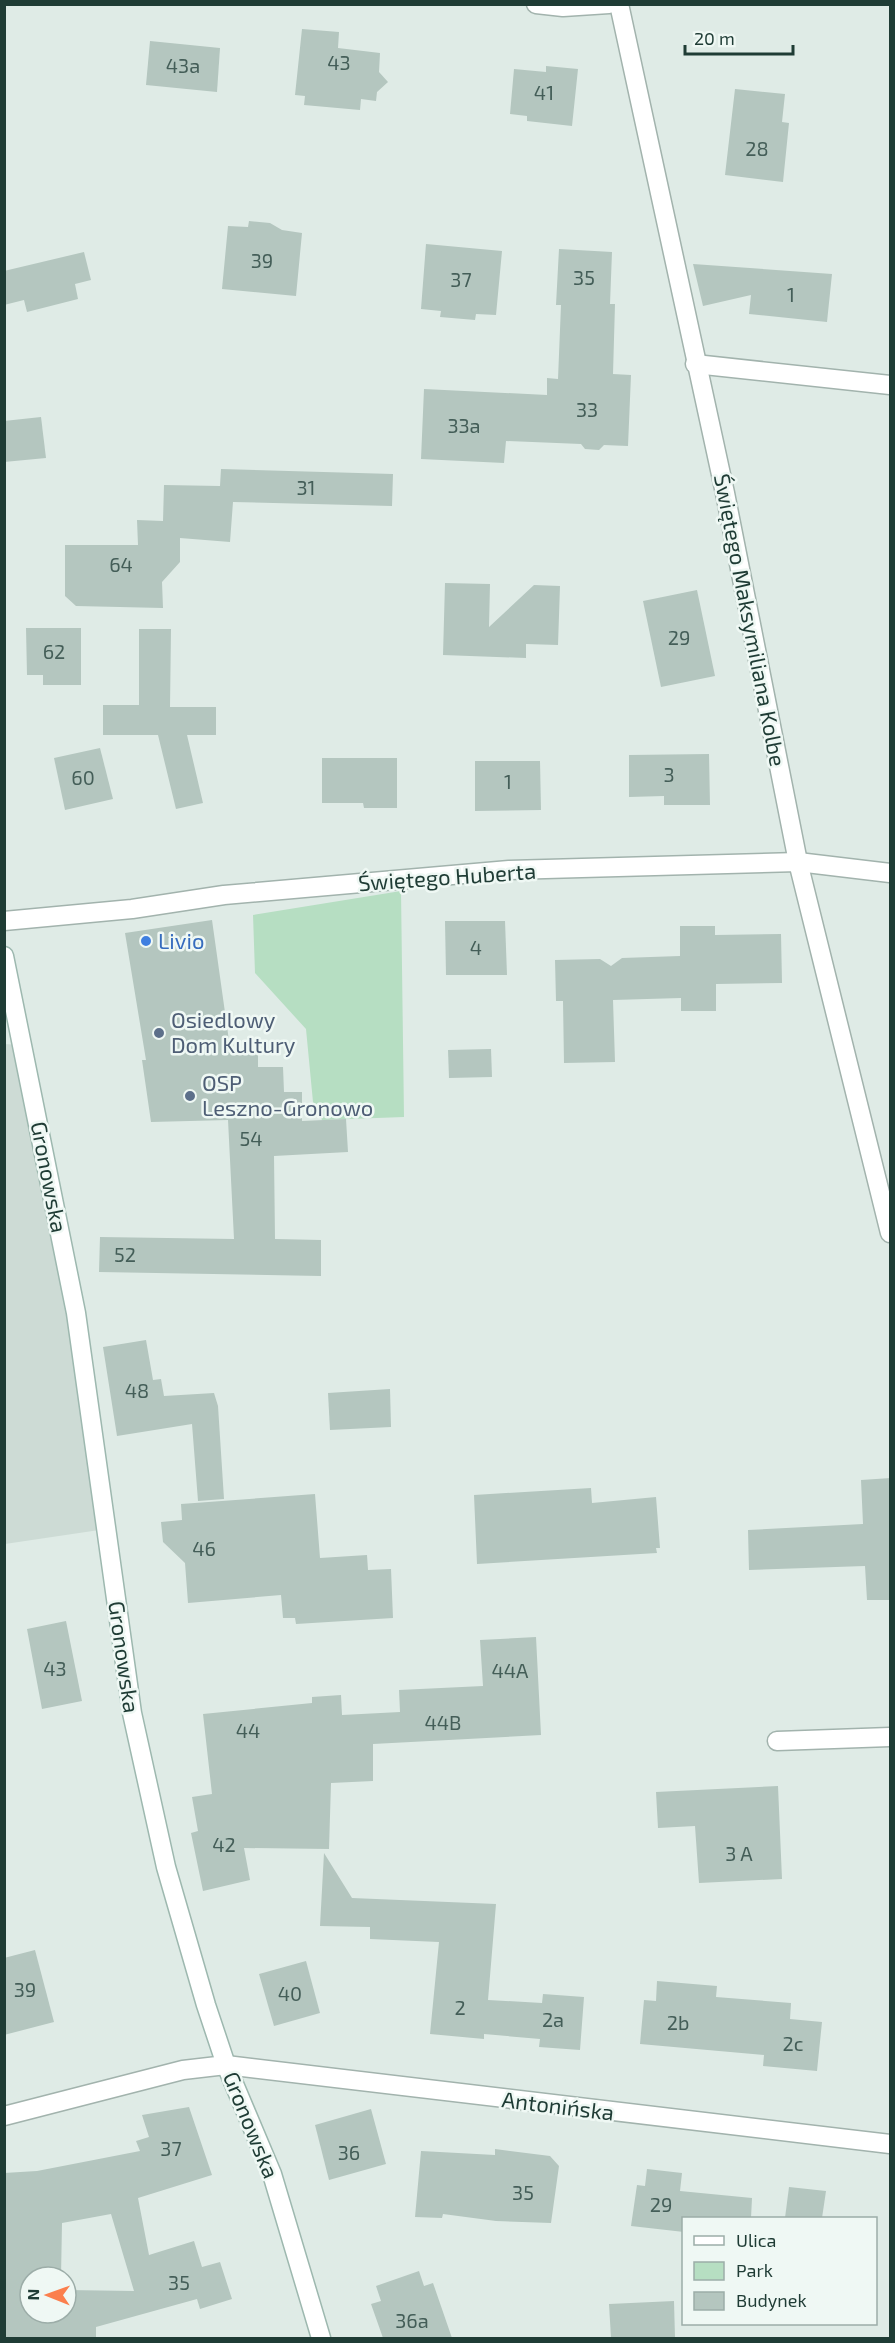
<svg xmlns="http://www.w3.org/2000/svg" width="895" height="2343" font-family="'Exo 2',sans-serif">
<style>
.built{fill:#cddbd5}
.green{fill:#b6dec2}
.building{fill:#b4c6bf;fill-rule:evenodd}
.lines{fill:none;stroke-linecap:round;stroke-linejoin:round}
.street-casing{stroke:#a2b3ad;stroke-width:21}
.secondary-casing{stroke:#9db8af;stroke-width:21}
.street{stroke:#fff;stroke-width:18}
.secondary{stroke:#fff;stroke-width:18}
.shop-dot{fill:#3f7fe0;stroke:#eff8f4;stroke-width:2}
.service-dot{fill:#5c6f8a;stroke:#eff8f4;stroke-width:2}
.labels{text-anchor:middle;stroke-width:5;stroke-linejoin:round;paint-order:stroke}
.number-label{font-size:20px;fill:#445e58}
.street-label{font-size:22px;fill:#1f3c35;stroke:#eff8f4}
.shop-label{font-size:22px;fill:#366cbe;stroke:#eff8f4;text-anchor:start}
.service-label{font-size:22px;fill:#4e5e75;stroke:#eff8f4;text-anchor:start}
</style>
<rect width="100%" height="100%" fill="#dfebe6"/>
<polygon class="built" points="4,1044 22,1045 106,1529 5,1544"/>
<polygon class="green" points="401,891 404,1117 322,1120 313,1102 306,1029 255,973 253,915"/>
<g class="building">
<polygon points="302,29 339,32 338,48 380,53 379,72 388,82 377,92 376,101 361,99 360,110 304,105 305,96 295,95"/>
<polygon points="150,41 220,48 217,92 146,85"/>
<polygon points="546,66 578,69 572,126 527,121 527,116 510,114 514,69 546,72"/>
<polygon points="735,89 785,94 782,122 789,123 783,182 725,175"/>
<polygon points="249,221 270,223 282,230 302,233 296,296 222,289 228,226 248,227"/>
<polygon points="426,244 502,251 496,315 476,314 475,320 440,317 441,311 421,309"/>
<polygon points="559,249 612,252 610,304 615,304 613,374 631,375 628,446 604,445 599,450 585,449 581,444 506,441 504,463 421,459 424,389 547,395 547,378 558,379 561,305 556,305"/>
<polygon points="84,252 91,280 75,284 78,299 27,312 24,300 4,305 4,271"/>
<polygon points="693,264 832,274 827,322 749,314 751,295 703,306"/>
<polygon points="41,417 46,458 4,462 4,421"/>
<polygon points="221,469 393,474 392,506 233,502 230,542 180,538 180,562 162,582 163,608 76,606 65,596 65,545 138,545 137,520 163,521 164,485 220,486"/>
<polygon points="445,583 490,584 489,627 534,585 560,586 558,645 526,644 526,658 443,655"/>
<polygon points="697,590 715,676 661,687 643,601"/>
<polygon points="26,628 81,628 81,685 43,685 43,675 27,675"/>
<polygon points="139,629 171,629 170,707 216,707 216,735 187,735 203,803 176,809 158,735 103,735 103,705 139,705"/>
<polygon points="100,748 113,799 65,810 54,758"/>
<polygon points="709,754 710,805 664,805 664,796 629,797 629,755"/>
<polygon points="322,758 397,758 397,808 364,808 363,803 322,803"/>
<polygon points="475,761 540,761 541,810 475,811"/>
<polygon points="212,920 231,1055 258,1054 258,1067 283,1067 284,1092 302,1092 302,1121 346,1119 348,1152 274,1156 275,1239 321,1240 321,1276 99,1272 100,1237 234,1239 228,1120 151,1122 142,1060 146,1060 125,933"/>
<polygon points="445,921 505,921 507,975 446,975"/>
<polygon points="680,926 715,926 715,935 781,934 782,983 716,984 716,1011 681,1011 681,998 613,1000 615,1062 564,1063 563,1001 556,1001 555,960 600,959 611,966 622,958 680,956"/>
<polygon points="491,1049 492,1077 449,1078 448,1050"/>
<polygon points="146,1340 153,1380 161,1379 164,1396 214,1393 218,1406 224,1499 198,1501 192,1424 117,1436 103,1347"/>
<polygon points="390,1389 391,1427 330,1430 328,1393"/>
<polygon points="891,1478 891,1600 867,1600 865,1566 749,1570 748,1530 863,1524 861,1480"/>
<polygon points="591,1488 592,1503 656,1497 660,1548 656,1548 657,1553 477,1564 474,1495"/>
<polygon points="315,1494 320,1558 367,1555 368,1570 391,1569 393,1618 296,1624 295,1618 283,1618 281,1595 188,1603 185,1563 163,1542 161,1522 182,1520 181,1504"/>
<polygon points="66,1621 82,1701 42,1709 27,1629"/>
<polygon points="536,1637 541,1735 373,1744 373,1781 331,1783 329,1849 244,1848 250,1880 203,1891 191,1833 198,1831 192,1797 212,1794 203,1714 312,1703 312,1697 341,1695 342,1715 400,1712 399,1690 483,1686 480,1640"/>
<polygon points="778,1786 782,1879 699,1883 695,1826 658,1828 656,1792"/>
<polygon points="324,1853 352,1898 496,1904 488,2000 542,2003 543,1994 584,1997 580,2050 539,2047 540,2039 484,2034 484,2039 430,2034 439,1942 370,1939 370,1927 320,1926"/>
<polygon points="35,1950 54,2022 4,2035 4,1958"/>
<polygon points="306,1961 320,2013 274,2026 259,1974"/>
<polygon points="657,1981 717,1986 716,1997 791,2003 790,2019 822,2022 817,2071 763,2066 764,2055 640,2044 644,2000 656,2001"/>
<path d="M189 2107 212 2175 138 2198 149 2255 194 2241 202 2267 220 2262 232 2299 200 2309 197 2299 96 2327V2338H4V2173L37 2171 140 2151 136 2141 149 2137 142 2115ZM111 2214 134 2291 66 2290V2313H30V2277H61L62 2223Z"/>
<polygon points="371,2109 386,2164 329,2180 315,2125"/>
<polygon points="495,2149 550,2156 559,2166 551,2223 496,2221 443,2214 442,2218 415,2217 421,2151 495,2155"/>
<polygon points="647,2169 682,2173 680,2191 752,2198 751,2218 684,2218 684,2232 631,2226 637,2185 645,2186"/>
<polygon points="789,2187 826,2191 822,2218 785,2218"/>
<polygon points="419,2271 424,2286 433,2283 452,2338 383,2338 371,2304 381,2301 376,2286"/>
<polygon points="674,2301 675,2338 611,2338 609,2304"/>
</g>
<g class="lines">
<g class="street-casing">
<g id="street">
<polyline points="536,4 563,7 609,4"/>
<polyline points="619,4 725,493 798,862 890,1233"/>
<polyline points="695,364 890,385"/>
<polyline points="4,921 132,909 224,895 509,870 798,862 890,873"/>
<polyline points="777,1741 890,1737"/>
<polyline points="4,2116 183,2070 226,2065 890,2144"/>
</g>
</g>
<g class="secondary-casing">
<polyline id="secondary" points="4,956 76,1313 132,1713 166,1867 206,2005 226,2065 272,2174 321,2338"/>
</g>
<use href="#street" class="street"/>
<use href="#secondary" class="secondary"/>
</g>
<circle class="shop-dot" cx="146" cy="941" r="6"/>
<g class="service-dot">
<circle cx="159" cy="1033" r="6"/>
<circle cx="190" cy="1096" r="6"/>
</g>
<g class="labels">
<g class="number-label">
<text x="339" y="70">43</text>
<text x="183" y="73">43a</text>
<text x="544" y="100">41</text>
<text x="757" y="156">28</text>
<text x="262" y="268">39</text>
<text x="584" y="285">35</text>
<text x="461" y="287">37</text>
<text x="791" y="302">1</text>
<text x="587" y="417">33</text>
<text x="464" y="433">33a</text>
<text x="306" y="495">31</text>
<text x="121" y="572">64</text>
<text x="679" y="645">29</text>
<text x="54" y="659">62</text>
<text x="669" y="782">3</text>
<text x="83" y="785">60</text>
<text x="508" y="789">1</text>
<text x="476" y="955">4</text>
<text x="251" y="1146">54</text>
<text x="125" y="1262">52</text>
<text x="137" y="1398">48</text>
<text x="204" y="1556">46</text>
<text x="55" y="1676">43</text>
<text x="510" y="1678">44A</text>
<text x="443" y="1730">44B</text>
<text x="248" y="1738">44</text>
<text x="224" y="1852">42</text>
<text x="739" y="1861">3 A</text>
<text x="25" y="1997">39</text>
<text x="290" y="2001">40</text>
<text x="460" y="2015">2</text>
<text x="553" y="2027">2a</text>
<text x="678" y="2030">2b</text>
<text x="793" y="2051">2c</text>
<text x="171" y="2156">37</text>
<text x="349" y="2160">36</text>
<text x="523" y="2200">35</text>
<text x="661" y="2212">29</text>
<text x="179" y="2290">35</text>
<text x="412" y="2328">36a</text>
</g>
<g class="street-label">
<text transform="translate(750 620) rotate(79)" y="8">Świętego Maksymiliana Kolbe</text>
<text transform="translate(447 877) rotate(-4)" y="8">Świętego Huberta</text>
<text transform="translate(49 1177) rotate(79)" y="8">Gronowska</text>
<text transform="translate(124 1657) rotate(82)" y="8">Gronowska</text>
<text transform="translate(558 2106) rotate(7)" y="8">Antonińska</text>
<text transform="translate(251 2125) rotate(68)" y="8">Gronowska</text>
</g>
<g class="shop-label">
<text x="158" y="949">Livio</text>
</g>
<g class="service-label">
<text x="171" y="1028">Osiedlowy<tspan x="171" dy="25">Dom Kultury</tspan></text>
<text x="202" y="1091">OSP<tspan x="202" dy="25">Leszno-Gronowo</tspan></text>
</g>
</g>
<rect width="895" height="2343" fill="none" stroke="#1f3c35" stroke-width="12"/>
<rect x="682" y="2217" width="195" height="108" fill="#eff8f4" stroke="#9cada8" stroke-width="1.5"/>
<rect x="694" y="2236" width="30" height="9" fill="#ffffff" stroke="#9cada8" stroke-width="1.5"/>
<text x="736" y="2247" font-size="18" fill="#1f3c35">Ulica</text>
<rect x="694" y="2262" width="30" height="18" fill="#b6dec2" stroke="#9cada8" stroke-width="1.5"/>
<text x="736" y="2277" font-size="18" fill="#1f3c35">Park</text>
<rect x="694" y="2292" width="30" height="18" fill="#b4c6bf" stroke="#9cada8" stroke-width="1.5"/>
<text x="736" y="2307" font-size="18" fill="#1f3c35">Budynek</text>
<g transform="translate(48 2295) rotate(271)"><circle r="28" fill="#eff8f4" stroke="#9cada8" stroke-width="1.5"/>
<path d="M0-4.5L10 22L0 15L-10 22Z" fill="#fb7f4d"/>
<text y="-9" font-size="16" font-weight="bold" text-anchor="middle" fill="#1f3c35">N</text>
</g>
<path d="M685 45v9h108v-9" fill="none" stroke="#1f3c35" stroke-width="3"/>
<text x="694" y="45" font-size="18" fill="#1f3c35" stroke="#eff8f4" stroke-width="4.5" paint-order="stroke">20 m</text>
</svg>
